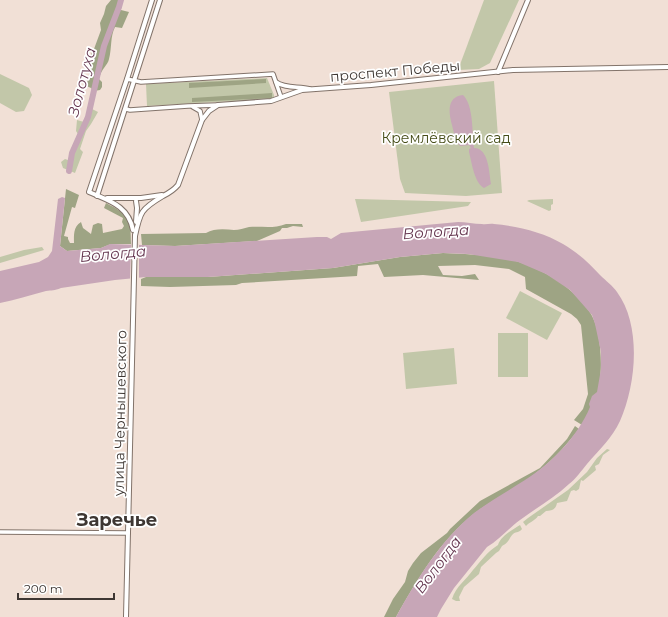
<svg xmlns="http://www.w3.org/2000/svg" width="668" height="617" font-family="Montserrat,sans-serif">
<style>
.green{fill:#c2c7a9}
.forest{fill:#9ea484}
.water{fill:#c7a6b7}
.pier{fill:#f1e0d6}
.lines{fill:none;stroke-linecap:round;stroke-linejoin:round}
.river{stroke:#c7a6b7;stroke-width:6}
.tertiary-casing{stroke:#82736a;stroke-width:5.5}
.secondary-casing{stroke:#82736a;stroke-width:6}
.tertiary{stroke:#fff;stroke-width:3.5}
.secondary{stroke:#fff;stroke-width:4}
.labels{text-anchor:middle;stroke-width:3.5;stroke-linejoin:round;paint-order:stroke}
.street-label{font-size:14px;fill:#3e3733;stroke:#fff}
.park-label{font-size:14px;fill:#454c17;stroke:#fff}
.water-label{font-size:15px;font-style:italic;fill:#663851;stroke:#fff}
.district-label{font-size:18px;font-weight:bold;fill:#3e3733;stroke:#fff}
</style>
<rect width="100%" height="100%" fill="#f1e0d6"/>
<g class="green">
<polygon points="484,0 519,0 490,63 479,69 458,70"/>
<polygon points="0,74 29,88 32,95 24,111 16,112 0,103"/>
<polygon points="267,78 274,95 274,97 271,99 147,106 146,84"/>
<polygon points="494,81 502,193 466,196 405,193 400,179 389,92"/>
<polygon points="90,108 98,112 91,124 86,131 80,149 83,152 75,173 63,168 61,162 65,159 68,160 78,134 76,131 77,120 84,122 88,117"/>
<polygon points="355,199 471,202 468,206 361,222"/>
<polygon points="553,199 553,204 551,205 551,210 549,211 527,201 529,200"/>
<polygon points="42,247 44,250 0,263 0,257 24,250"/>
<polygon points="520,291 562,313 547,340 506,318"/>
<rect x="498" y="333" width="30" height="44"/>
<polygon points="454,348 457,384 406,389 403,353"/>
<path d="M607 449 610 450 603 455 599 464 595 466 596 470 583 481 581 480 579 489 576 491 574 490 571 491 567 501 557 503C556 509 552 511 546 511L540 516H538C535 521 529 522 526 526L523 522 528 518 568 490 587 472 597 458Z"/>
<path d="M520 525 522 529C519 533 517 531 513 534 509 538 509 543 502 546L499 551 496 553 481 567 479 574 464 587 459 597 460 601H456L452 599C456 586 466 580 473 570 481 561 487 552 498 545 501 536 512 530 520 525Z"/>
</g>
<g class="forest">
<path d="M111 0H122L121 10 129 12 122 28 115 27C110 37 112 48 109 59 108 65 101 69 99 79L102 82V87L100 90 94 91 91 88 84 85 83 82H87C92 72 89 61 92 51L94 49 101 30 100 23 104 14 106 6Z"/>
<polygon points="266,79 266,83 189,88 189,83"/>
<polygon points="272,93 272,98 192,102 192,98"/>
<path d="M66 189 79 195 75 208 72 207 64 236 68 237V239L70 243H74C74 235 73 227 81 222L83 228 91 234 93 225 98 223 102 224 103 233 122 229 124 226 122 222 123 218 104 208 106 203C129 215 131 217 131 244H111L101 248 67 251 60 246Z"/>
<path d="M286 224H302L303 227 293 226 287 228H282L280 231 257 241 175 246 142 245 141 234 206 233C214 228 225 229 234 230 239 230 244 228 249 227 263 226 273 229 286 224Z"/>
<path d="M443 253C466 254 497 255 519 262 546 271 576 289 591 314 602 332 603 372 598 392 595 401 587 416 582 425L574 420 583 409 588 394 581 325 577 319 571 314 526 289 525 277 509 269 475 265 438 266 443 275 462 276 475 274 479 280 423 275 384 277 378 264 358 266 357 276 242 283 236 285 170 287 141 286V279L146 277H208L333 268 400 257Z"/>
<path d="M575 426 579 429C569 442 554 459 541 469 521 486 496 497 475 513 440 540 417 580 396 617H384L393 599 405 582 408 571 413 563 421 553 447 533 450 529 480 501 540 468 567 439Z"/>
</g>
<g class="water">
<path d="M463 95C472 104 472 123 473 135 474 140 473 144 474 148 489 148 489 173 491 184L484 188C474 182 472 163 469 152V149L471 148 469 145 460 146C455 140 454 133 452 125 449 113 446 97 463 95Z"/>
<path d="M62 197 65 198 60 246 67 251 101 248 110 244 175 246 317 237H327L331 239 341 233 458 222C466 222 474 224 482 224 486 225 490 223 494 224 517 226 543 232 563 244 577 252 589 263 600 275 606 281 613 286 617 292 642 326 636 385 620 421 612 438 599 450 587 464 581 471 576 479 569 484 554 498 536 508 520 520 509 528 499 540 487 547L454 588 441 609 437 617H396C417 579 440 541 474 513 490 501 508 491 525 480 552 463 578 436 590 407L589 404 592 396 597 392 601 369V352L595 324 592 315 570 290 546 274 518 262 468 254 443 253 400 257 333 268 208 277H146L115 280 61 288C54 291 52 290 46 291 30 295 15 300 0 303V271L39 262 48 257 52 251 58 199Z"/>
</g>
<polygon class="pier" points="131,244 139,245 139,281 130,281"/>
<g class="lines">
<polyline class="river" points="69,171 72,153 88,117 104,46 119,7 121,0"/>
<g class="tertiary-casing">
<g id="tertiary">
<polyline points="127,79 141,82 273,74 281,97"/>
<path d="M276 82C285 89 299 86 310 89"/>
<polyline points="193,107 200,111 202,120"/>
<polyline points="126,109 130,110 188,106 218,105"/>
<polyline points="0,532 128,533"/>
</g>
</g>
<g class="secondary-casing">
<g id="secondary">
<polyline points="498,72 528,0"/>
<polyline points="97,196 160,0"/>
<polyline points="107,198 141,198 162,195"/>
<polyline points="136,201 137,208 136,222"/>
<path d="M133 230C128 205 109 201 89 192L127 79 152 0"/>
<path d="M135 236C140 212 141 209 163 196 169 193 173 191 178 185L202 120 209 111 218 105 271 101 302 90 371 85 513 70 668 67"/>
<polyline points="126,617 135,235"/>
</g>
</g>
<use href="#tertiary" class="tertiary"/>
<use href="#secondary" class="secondary"/>
</g>
<g class="labels">
<g class="street-label">
<text transform="translate(395 71) rotate(-5)" y="5">проспект Победы</text>
<text transform="translate(120 413) rotate(-89)" y="5">улица Чернышевского</text>
</g>
<g class="park-label">
<text x="446" y="143">Кремлёвский сад</text>
</g>
<g class="water-label">
<text transform="translate(82 82) rotate(-75)" y="5">Золотуха</text>
<text transform="translate(436 232) rotate(-4)" y="5">Вологда</text>
<text transform="translate(113 254) rotate(-5)" y="5">Вологда</text>
<text transform="translate(438 565) rotate(-53)" y="5">Вологда</text>
</g>
<g class="district-label">
<text x="117" y="526">Заречье</text>
</g>
</g>
<path d="M18 593v6h96v-6" fill="none" stroke="#3e3733" stroke-width="2"/>
<text x="24" y="593" font-size="12" fill="#3e3733" stroke="#ffffff" stroke-width="3" paint-order="stroke">200 m</text>
</svg>
